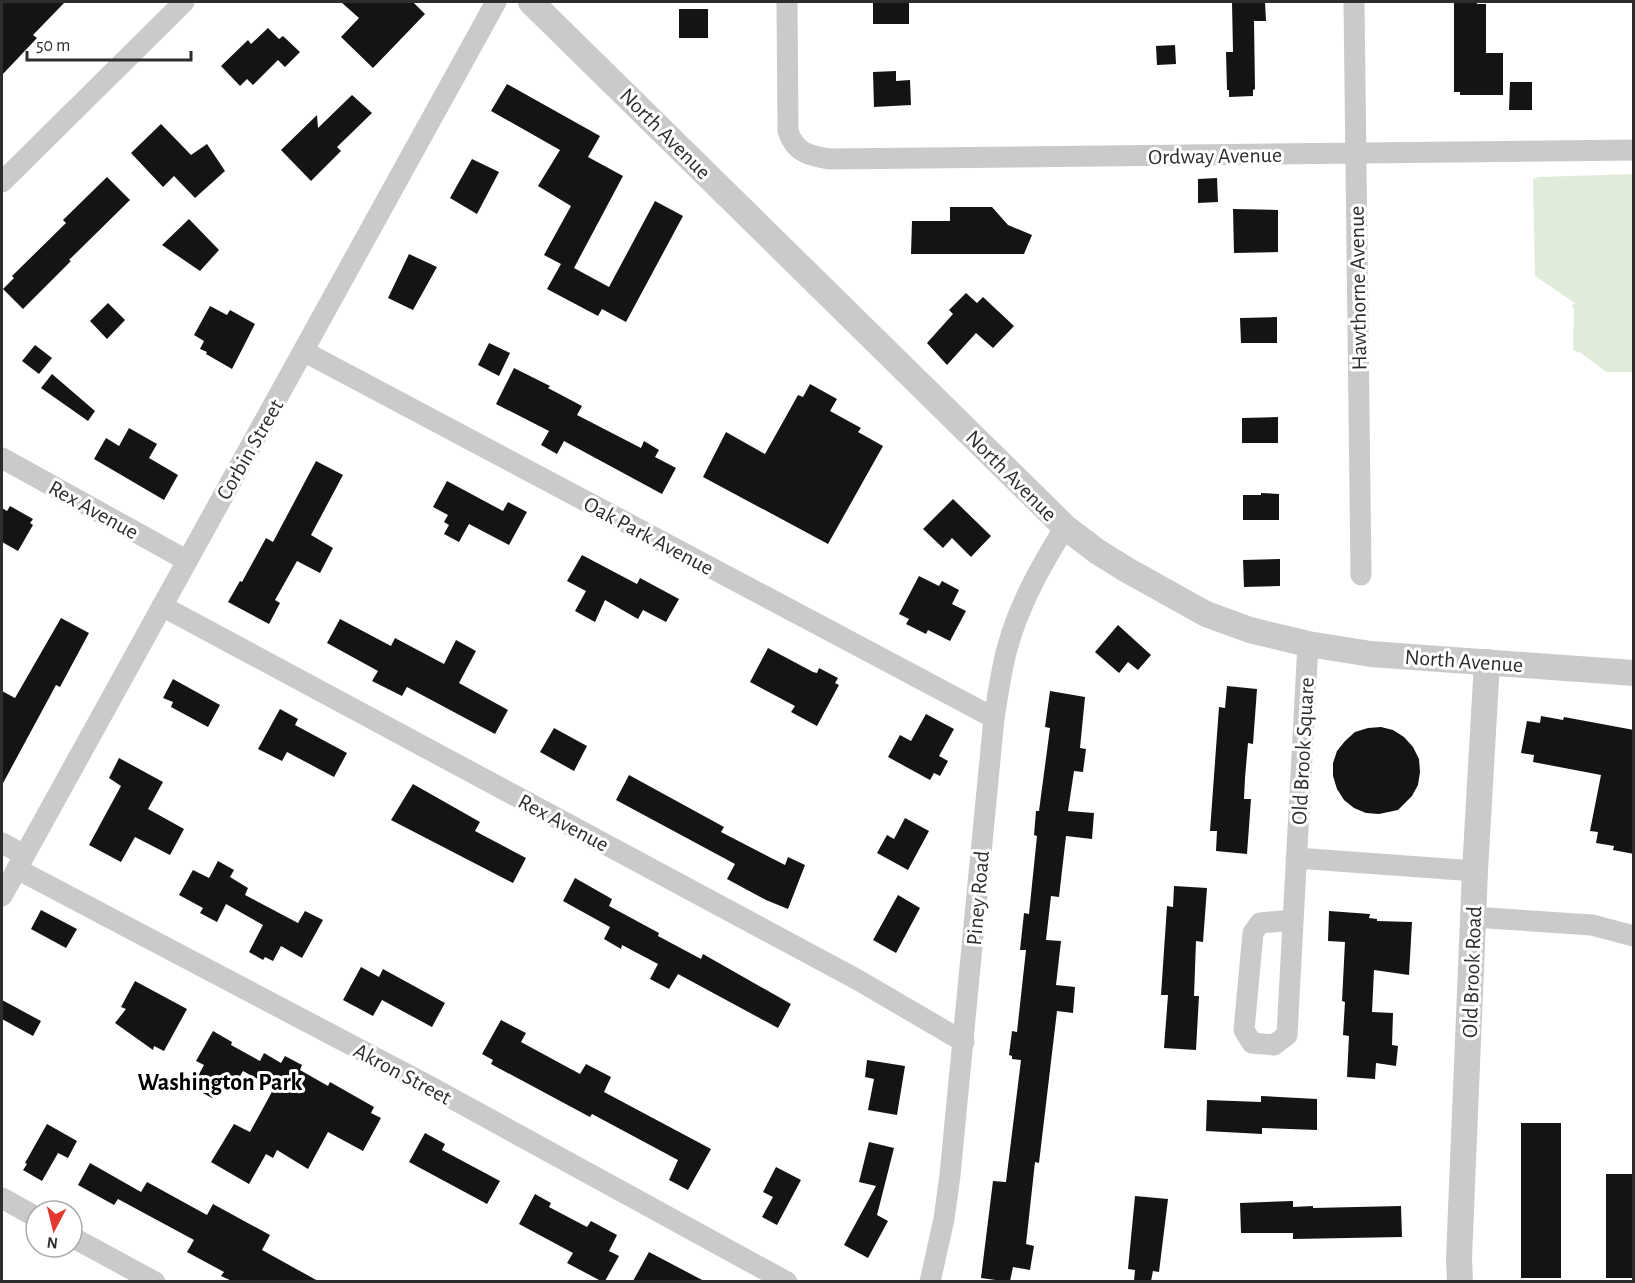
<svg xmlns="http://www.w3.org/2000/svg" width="1635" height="1283" font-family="'Alegreya Sans',sans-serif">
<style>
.green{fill:#e1ebda}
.building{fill:#141414}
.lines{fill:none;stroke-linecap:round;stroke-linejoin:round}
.minor{stroke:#cacaca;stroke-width:21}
.tertiary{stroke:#cacaca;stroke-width:26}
.labels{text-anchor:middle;stroke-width:6;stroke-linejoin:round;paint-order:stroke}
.street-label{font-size:22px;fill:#2d2d2d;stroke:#fff}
.neighbourhood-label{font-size:24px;font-weight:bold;fill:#000;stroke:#fff}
</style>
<rect width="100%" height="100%" fill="#fff"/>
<polygon class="green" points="1633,174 1633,372 1606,372 1581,353 1573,350 1574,309 1572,306 1575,303 1535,276 1533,179 1539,177"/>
<g class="building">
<polygon points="2,2 65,2 33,35 37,38 2,75"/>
<polygon points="341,2 413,2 425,14 373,68 341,37 359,18"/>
<rect x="873" y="2" width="36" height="22"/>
<polygon points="1232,2 1265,2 1266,21 1254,21 1255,89 1253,90 1253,96 1229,97 1229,90 1227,90 1226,52 1233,52"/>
<polygon points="1454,2 1477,2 1477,4 1486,4 1486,53 1503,53 1503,95 1460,95 1460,92 1454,92"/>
<rect x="679" y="9" width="29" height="29"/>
<polygon points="268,28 279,39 283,36 300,52 285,67 278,60 253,85 247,79 240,86 221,66 248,40 251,44"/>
<polygon points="1175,45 1176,64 1157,65 1156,46"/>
<polygon points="896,71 896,81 910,80 911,105 874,107 873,72"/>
<polygon points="1510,82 1532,82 1532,110 1509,110"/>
<polygon points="507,84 600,136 588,157 623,176 574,268 609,287 655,201 683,216 626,322 602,309 598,316 547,289 561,264 544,255 571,206 538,186 560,150 491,111"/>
<polygon points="352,95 372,113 337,147 341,151 311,181 281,150 317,115 318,128"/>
<polygon points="161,124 191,155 207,144 225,171 195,198 174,176 163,187 131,153"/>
<polygon points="472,159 499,172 477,214 450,198"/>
<polygon points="107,177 130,200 69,260 71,261 23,309 3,289 14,278 12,276 66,223 63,220"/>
<polygon points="1217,178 1218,202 1198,203 1198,179"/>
<polygon points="950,207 992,207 1008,225 1032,235 1024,254 911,254 912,221 950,221"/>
<polygon points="1233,209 1278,210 1278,252 1234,253"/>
<polygon points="189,219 219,250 200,271 162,245"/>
<polygon points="409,254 437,267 413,310 388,298"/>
<polygon points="966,293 977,303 983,297 1014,326 993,348 976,333 947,365 927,343 953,314 949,310"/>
<polygon points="108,303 125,320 107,339 90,321"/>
<polygon points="210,306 227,315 230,310 255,324 232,369 206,354 207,352 200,349 204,341 194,335"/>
<polygon points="1277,317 1277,343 1241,343 1240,318"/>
<polygon points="489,343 510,353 499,376 478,365"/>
<polygon points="35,345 52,358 39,374 22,361"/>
<polygon points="514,368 550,386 548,388 582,406 577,415 641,448 644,441 659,450 655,457 676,468 662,494 564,441 557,454 541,445 549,431 496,404"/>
<polygon points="52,374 95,411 88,421 41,388"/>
<polygon points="810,384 837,399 830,411 861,428 858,432 883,446 828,544 703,477 726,432 765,454 798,395 803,397"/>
<polygon points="1278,417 1278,443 1242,443 1242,418"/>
<polygon points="129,428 157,444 149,458 178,475 164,500 94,459 106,438 119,446"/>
<polygon points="316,461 343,475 311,535 333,548 320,573 297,561 275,600 280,603 269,624 228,602 240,581 242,582 266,538 273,542"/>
<polygon points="447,481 503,511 508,502 527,512 509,545 469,524 459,542 444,534 449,525 444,522 448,515 433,507"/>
<polygon points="1261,493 1279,494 1279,520 1243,520 1243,495 1261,495"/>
<polygon points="953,499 991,536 971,557 952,538 943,548 923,529"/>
<polygon points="10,506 33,519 30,523 33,525 18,551 2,542 2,508 7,511"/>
<polygon points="582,555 637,584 640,578 679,599 666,622 643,610 638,619 605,600 595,622 575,611 586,591 567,581"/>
<polygon points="1280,559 1280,586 1244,587 1243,560"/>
<polygon points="919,576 939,586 942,581 959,590 952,604 966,611 950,641 928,630 926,634 906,624 909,619 899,614"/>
<polygon points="61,618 89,633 60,687 56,685 2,785 2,691 15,698"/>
<polygon points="340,619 391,646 395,638 444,664 456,640 476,651 459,683 508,710 495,734 407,687 402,696 372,681 378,671 327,643"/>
<polygon points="1118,625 1151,655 1138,670 1128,662 1119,673 1095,652"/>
<polygon points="768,648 813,672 817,673 819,668 838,678 835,683 839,685 817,726 791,712 795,706 750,682"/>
<polygon points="173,679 220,705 208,727 171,707 173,702 163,698"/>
<polygon points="1227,686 1257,689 1253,744 1248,743 1245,778 1244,799 1251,799 1247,854 1216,851 1217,831 1210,831 1219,707 1225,708"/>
<polygon points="1050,691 1085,697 1080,748 1086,749 1083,772 1074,771 1068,811 1094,813 1092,839 1066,836 1059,897 1051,896 1046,940 1061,941 1056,985 1075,987 1073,1013 1057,1011 1039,1163 1035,1162 1026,1244 1034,1246 1030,1270 1013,1267 1010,1281 1003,1281 981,1278 993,1181 1006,1182 1021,1060 1012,1059 1012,1056 1009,1055 1012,1031 1017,1032 1026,950 1020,950 1024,913 1029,914 1037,836 1034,835 1036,811 1039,811 1050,728 1045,727"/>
<polygon points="280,709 298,719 295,725 347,753 334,777 287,752 282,761 258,749"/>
<polygon points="926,714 954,729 939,756 948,761 940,776 934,773 930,780 888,757 900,735 911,741"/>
<polygon points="1541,716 1563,720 1564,717 1634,730 1634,854 1613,850 1614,846 1596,843 1598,832 1590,831 1601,775 1533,762 1534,755 1521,753 1527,721 1540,723"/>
<polygon points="1381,727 1393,730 1404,737 1413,747 1419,759 1420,772 1418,785 1412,796 1398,810 1379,814 1366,813 1354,808 1344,800 1337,789 1333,776 1333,763 1337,751 1345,741 1355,732 1368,728"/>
<polygon points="554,728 587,746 574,771 540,752"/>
<polygon points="119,758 163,782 148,809 184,829 170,855 135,837 121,862 89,845 121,786 109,778"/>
<polygon points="629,775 724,827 721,832 785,865 788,857 805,865 788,909 766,900 727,879 735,864 616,800"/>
<polygon points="413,784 480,822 475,831 526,858 513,883 391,820"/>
<polygon points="905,818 929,831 908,870 877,853 887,835 894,839"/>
<polygon points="218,861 234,870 230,877 248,888 245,895 298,923 305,911 323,920 302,958 281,946 273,961 265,957 263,960 249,952 263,925 226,904 217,922 200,913 203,908 179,895 193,870 209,878"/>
<polygon points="575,878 612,899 609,906 659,933 658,936 701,959 703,954 791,1004 778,1028 678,974 669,989 650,979 658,964 622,945 621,949 604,939 610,927 563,901"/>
<polygon points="1174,886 1207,888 1203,942 1196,941 1194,996 1199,996 1196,1050 1164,1048 1168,995 1161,995 1167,906 1173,907"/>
<polygon points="898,895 920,908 896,953 873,940"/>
<polygon points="41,910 77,929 66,948 31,929"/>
<polygon points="1329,911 1370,914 1369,918 1377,919 1377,921 1412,922 1409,975 1374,970 1372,1012 1393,1013 1392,1045 1398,1046 1396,1066 1376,1063 1375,1079 1347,1077 1349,1036 1343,1035 1345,1002 1342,1001 1345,942 1328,941"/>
<polygon points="361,967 379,977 383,969 445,1003 432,1027 382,1000 373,1016 343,1000"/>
<polygon points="135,981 187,1009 164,1051 154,1046 153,1050 115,1023 126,1009 121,1007"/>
<polygon points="2,1000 41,1021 33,1036 2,1019"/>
<polygon points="501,1020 526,1033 521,1042 580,1074 586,1064 611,1077 604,1092 711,1149 688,1190 669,1180 678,1160 592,1114 590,1117 491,1064 493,1060 482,1054"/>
<polygon points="213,1031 232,1042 231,1045 260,1061 264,1053 281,1063 285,1056 302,1065 300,1070 328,1086 330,1082 374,1107 371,1113 381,1118 363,1151 328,1132 308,1169 277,1150 273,1158 266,1154 249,1184 211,1162 234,1124 250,1132 274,1088 243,1071 236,1083 223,1076 212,1098 192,1087 204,1065 196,1061"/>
<polygon points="867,1060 905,1066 897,1115 868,1110 874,1079 865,1077"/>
<polygon points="1261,1096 1317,1099 1317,1130 1262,1128 1262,1134 1206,1131 1207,1100 1261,1102"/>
<rect x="1521" y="1123" width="40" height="155"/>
<polygon points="47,1124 77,1141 68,1158 58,1153 42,1181 23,1170 27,1164 25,1163"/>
<polygon points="425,1133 445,1144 442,1150 500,1181 487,1204 409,1162"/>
<polygon points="869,1142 894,1148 877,1215 888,1221 868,1258 844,1245 876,1186 859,1182"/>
<polygon points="90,1163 141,1192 147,1182 207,1215 213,1204 270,1235 262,1250 318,1281 232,1281 221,1276 224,1272 187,1252 194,1240 118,1199 114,1205 78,1185"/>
<polygon points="776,1167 801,1180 777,1225 762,1217 773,1197 763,1192"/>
<rect x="1606" y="1174" width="28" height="104"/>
<polygon points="535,1194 551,1203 549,1207 587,1227 591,1221 617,1235 609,1251 619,1256 605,1281 601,1281 567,1263 573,1253 519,1224"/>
<polygon points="1135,1196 1168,1199 1159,1272 1153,1271 1151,1281 1134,1281 1135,1270 1128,1269"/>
<polygon points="1293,1201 1293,1207 1313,1206 1313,1208 1401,1206 1402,1237 1293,1239 1293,1233 1241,1233 1240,1203"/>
<polygon points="649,1252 704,1281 633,1281"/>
</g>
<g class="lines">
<g class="minor">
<path d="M787 2 788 131C795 153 810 156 830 159L1634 150"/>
<polyline points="1354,2 1361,575"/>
<polyline points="2,182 184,2"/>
<polyline points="305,352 994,718"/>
<polyline points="2,458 186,560"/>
<polyline points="162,606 858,980 964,1042"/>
<polyline points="2,843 24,855"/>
<polyline points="1296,858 1475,871"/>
<polyline points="17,869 431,1087 787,1282"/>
<path d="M2 896C167 598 332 300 496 2"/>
<polyline points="1473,917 1592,925 1634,936"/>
<polyline points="1293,920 1260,923 1253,933 1244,1030 1252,1043 1274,1045 1287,1035 1308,644"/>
<polyline points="2,1198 36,1217"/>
<polyline points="72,1237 155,1282"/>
<path d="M930 1282 944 1219 950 1175 994 718C998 695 1001 671 1007 649 1019 604 1041 566 1065 527"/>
</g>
<g class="tertiary">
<polyline points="531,2 1065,527 1098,552 1127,570 1206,614 1250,630 1308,644 1371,654 1634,673"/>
<polyline points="1460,1282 1459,1258 1475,871 1487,662"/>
</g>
</g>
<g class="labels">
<g class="street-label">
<text transform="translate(666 133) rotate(45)" y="8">North Avenue</text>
<text transform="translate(1215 155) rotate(-1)" y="8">Ordway Avenue</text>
<text transform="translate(1357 288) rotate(-91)" y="8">Hawthorne Avenue</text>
<text transform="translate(249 449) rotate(-60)" y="8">Corbin Street</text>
<text transform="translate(1012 475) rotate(45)" y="8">North Avenue</text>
<text transform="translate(94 509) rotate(29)" y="8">Rex Avenue</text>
<text transform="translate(649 535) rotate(28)" y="8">Oak Park Avenue</text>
<text transform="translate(1464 660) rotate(4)" y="8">North Avenue</text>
<text transform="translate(1302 751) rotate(-87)" y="8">Old Brook Square</text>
<text transform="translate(564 822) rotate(28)" y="8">Rex Avenue</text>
<text transform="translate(977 898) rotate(-85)" y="8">Piney Road</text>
<text transform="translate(1471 972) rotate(-88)" y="8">Old Brook Road</text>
<text transform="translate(403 1073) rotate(28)" y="8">Akron Street</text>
</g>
<g class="neighbourhood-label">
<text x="220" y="1090">Washington Park</text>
</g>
</g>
<rect width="1635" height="1283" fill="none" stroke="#2d2d2d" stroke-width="6"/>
<g transform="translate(54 1229) rotate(187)"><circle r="28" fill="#ffffff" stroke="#ababab" stroke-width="1.5"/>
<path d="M0-4.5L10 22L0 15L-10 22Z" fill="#e43830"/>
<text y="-9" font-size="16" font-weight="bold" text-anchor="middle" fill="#2d2d2d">N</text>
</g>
<path d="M27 51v9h164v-9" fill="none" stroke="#2d2d2d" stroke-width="3"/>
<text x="36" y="51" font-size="18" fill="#2d2d2d" stroke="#ffffff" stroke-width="4.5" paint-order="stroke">50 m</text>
</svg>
